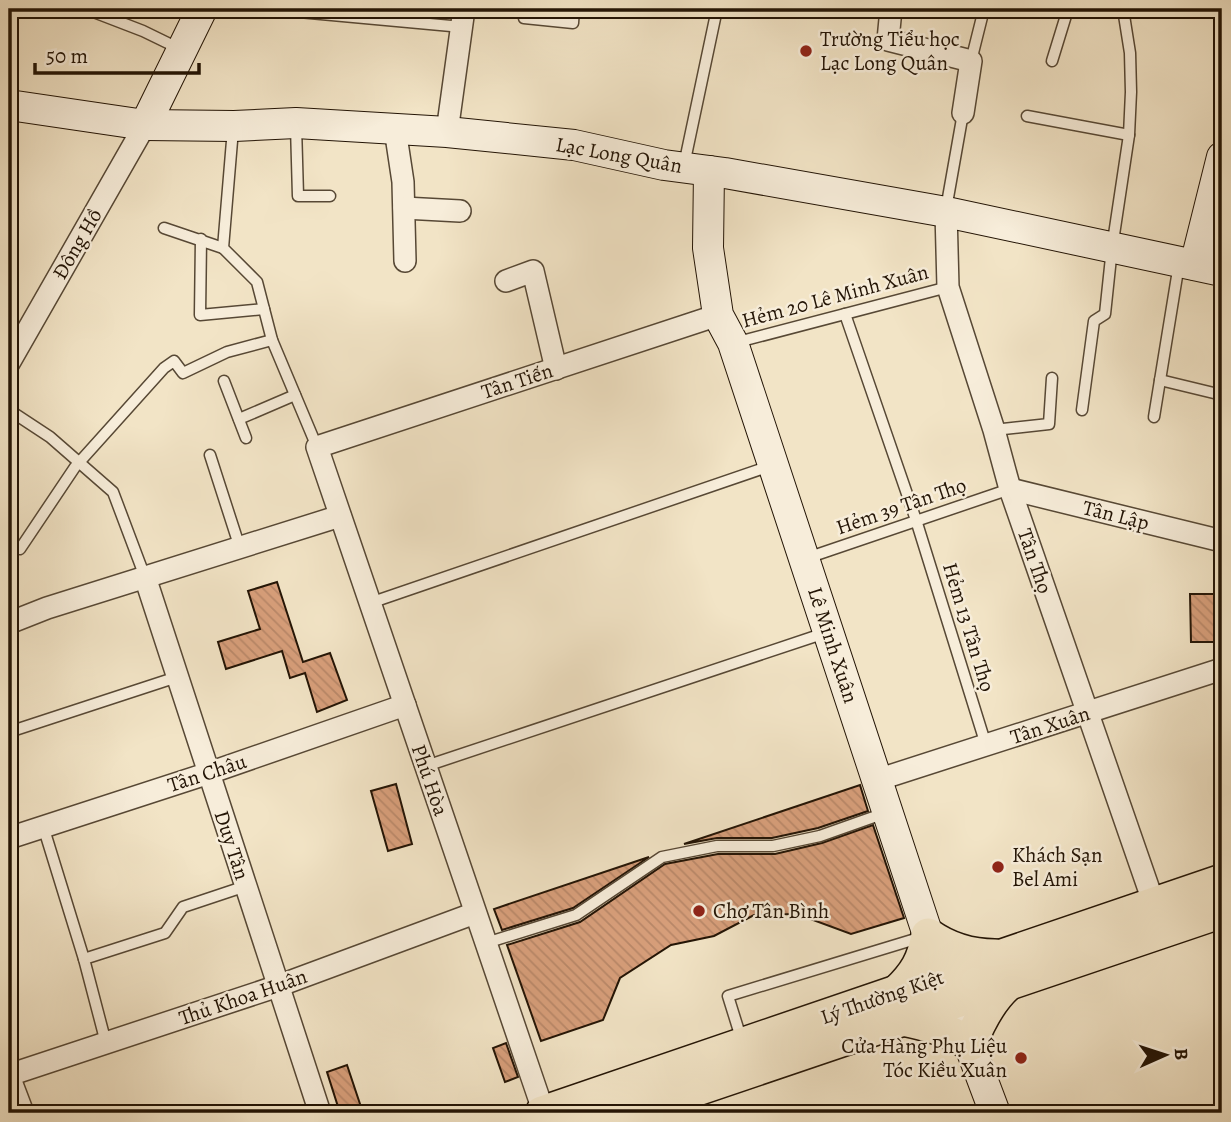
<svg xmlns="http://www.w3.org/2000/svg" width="1231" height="1122" font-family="Alegreya,serif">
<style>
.building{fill:url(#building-back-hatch);stroke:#231405;stroke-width:2}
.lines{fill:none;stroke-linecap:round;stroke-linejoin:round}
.lane-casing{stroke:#574835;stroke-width:13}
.street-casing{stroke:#574835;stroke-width:24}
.secondary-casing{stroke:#231405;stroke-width:32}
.primary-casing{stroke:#231405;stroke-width:36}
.lane{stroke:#f7edda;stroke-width:10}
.street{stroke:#f7edda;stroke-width:21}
.secondary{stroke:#f7edda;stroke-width:30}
.primary{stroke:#f2e4c6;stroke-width:33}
.poi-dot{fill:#8f2418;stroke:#f7edda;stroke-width:2.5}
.labels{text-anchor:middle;stroke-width:5;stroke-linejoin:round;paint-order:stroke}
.poi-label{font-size:21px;fill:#231405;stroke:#f7edda;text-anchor:start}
.street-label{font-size:21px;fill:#231405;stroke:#f7edda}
</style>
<defs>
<pattern id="building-back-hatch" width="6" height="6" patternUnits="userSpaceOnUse" patternTransform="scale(1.75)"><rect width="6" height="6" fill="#d89f7b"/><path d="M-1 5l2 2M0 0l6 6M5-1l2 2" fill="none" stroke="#b98869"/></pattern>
</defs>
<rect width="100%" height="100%" fill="#f2e4c6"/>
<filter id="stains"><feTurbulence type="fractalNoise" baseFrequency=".00286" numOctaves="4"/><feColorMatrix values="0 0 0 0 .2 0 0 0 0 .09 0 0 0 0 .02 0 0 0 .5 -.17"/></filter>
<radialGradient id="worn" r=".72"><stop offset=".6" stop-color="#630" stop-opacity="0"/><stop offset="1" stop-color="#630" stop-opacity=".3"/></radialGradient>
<g class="building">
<polygon points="277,582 303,662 330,653 347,700 317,712 305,673 290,678 282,651 226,669 218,642 260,629 248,591"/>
<polygon points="1190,594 1222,594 1222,642 1191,642"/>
<polygon points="396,784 412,844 388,851 371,791"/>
<polygon points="860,785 868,811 818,828 772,838 717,838 684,844"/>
<polygon points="873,825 904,918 851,934 797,914 754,915 714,936 671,945 620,978 603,1020 541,1041 507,945 580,922 665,864 718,854 775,854 822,843"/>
<polygon points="649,857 573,908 502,930 494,909"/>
<polygon points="506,1043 518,1077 505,1082 493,1048"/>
<polygon points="347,1065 363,1113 340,1113 327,1072"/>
</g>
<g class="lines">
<g class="lane-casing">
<g id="lane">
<polyline points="91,9 91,11 143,31 180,49"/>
<polyline points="523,9 524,18 573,23 574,9"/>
<polyline points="1214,9 1222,10"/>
<polyline points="299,12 462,27"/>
<polyline points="971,61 984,9"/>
<polyline points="1052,61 1068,9"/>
<polyline points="1027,116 1129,135"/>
<polyline points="296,126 298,196 330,196"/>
<polyline points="233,129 223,248 257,282 272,340 317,447"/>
<polyline points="684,165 717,9"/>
<polyline points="946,209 963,113"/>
<polyline points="164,228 223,248"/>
<polyline points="201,239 200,315 264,309"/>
<polyline points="845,314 916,520 986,745"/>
<polyline points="734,343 948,287"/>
<polyline points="1160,380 1222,395"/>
<polyline points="224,381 246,438"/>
<polyline points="9,410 50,437 113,492 145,577"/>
<polyline points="1082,410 1094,321 1105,314 1112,248 1129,135 1131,92 1130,53 1123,9"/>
<polyline points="1154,417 1179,264"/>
<polyline points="239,419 295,395"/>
<polyline points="994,430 1049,424 1052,378"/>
<polyline points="210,455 240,548"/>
<polyline points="20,549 75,467 164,368 174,361 183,373 227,352 272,340"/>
<polyline points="807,558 1010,489"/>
<polyline points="370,603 770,466"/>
<polyline points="9,732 177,677"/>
<polyline points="426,766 828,632"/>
<polyline points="43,826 84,959"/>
<polyline points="486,943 576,915 662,857 717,846 773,846 820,836 885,813"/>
<polyline points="742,1041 728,996 922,937"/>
<polyline points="106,1043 84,959 165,933 183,907 246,886"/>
</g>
</g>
<g class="street-casing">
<g id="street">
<polyline points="891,9 888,40 971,61 963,113"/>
<polyline points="395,129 403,182 405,261"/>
<polyline points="447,132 464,9"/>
<polyline points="404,208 460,211"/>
<polyline points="946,212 948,287 994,430 1010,489 1154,904"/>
<polyline points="506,281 533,271 556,369"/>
<polyline points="9,363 145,125"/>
<polyline points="1010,489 1222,541"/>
<polyline points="145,577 320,1113"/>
<polyline points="9,623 47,608 340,516"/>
<polyline points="877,780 1222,669"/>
<polyline points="9,838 209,773 405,705"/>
<polyline points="9,1075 278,986 475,913"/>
<polyline points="9,1076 23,1113"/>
<polyline points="544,1113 317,447 718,315"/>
</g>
</g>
<g class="secondary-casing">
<g id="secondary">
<polyline points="9,105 145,125 234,126 296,123 447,132 574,145 664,165 725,173 946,212 1222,271"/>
<polyline points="145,125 202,9"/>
<polyline points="709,171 708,248 718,315 733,343 928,935 995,1113"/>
<polyline points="1195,265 1222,157"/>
</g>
</g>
<g class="primary-casing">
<g id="primary">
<path d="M897 992C916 974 924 960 928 935 949 950 970 956 995 956"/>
<path d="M903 1019C928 1024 949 1030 970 1044 979 1021 990 999 1009 983"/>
<polyline points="542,1113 1222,881"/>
<polyline points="626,1113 1222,911"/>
</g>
</g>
<use href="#lane" class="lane"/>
<use href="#street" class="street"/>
<use href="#secondary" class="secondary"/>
<use href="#primary" class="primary"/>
</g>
<g class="poi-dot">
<circle cx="806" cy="51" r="7"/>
<circle cx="998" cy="867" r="7"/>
<circle cx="699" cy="911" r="7"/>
<circle cx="1021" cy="1058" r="7"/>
</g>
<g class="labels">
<g class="poi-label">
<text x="820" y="46">Trường Tiểu học<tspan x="820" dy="24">Lạc Long Quân</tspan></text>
<text x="1012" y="862">Khách Sạn<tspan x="1012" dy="24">Bel Ami</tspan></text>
<text x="713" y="918">Chợ Tân Bình</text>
<text x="1007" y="1053" text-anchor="end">Cửa Hàng Phụ Liệu<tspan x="1007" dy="24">Tóc Kiều Xuân</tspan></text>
</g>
<g class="street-label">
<text transform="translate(619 155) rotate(10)" y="7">Lạc Long Quân</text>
<text transform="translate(77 244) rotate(-60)" y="7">Đông Hồ</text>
<text transform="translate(835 296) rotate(-15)" y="7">Hẻm 20 Lê Minh Xuân</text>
<text transform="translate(517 381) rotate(-18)" y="7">Tân Tiến</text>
<text transform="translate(901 506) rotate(-19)" y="7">Hẻm 39 Tân Thọ</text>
<text transform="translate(1116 515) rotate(14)" y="7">Tân Lập</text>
<text transform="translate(1035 561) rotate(71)" y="7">Tân Thọ</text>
<text transform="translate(969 627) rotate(73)" y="7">Hẻm 13 Tân Thọ</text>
<text transform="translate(833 645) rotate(72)" y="7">Lê Minh Xuân</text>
<text transform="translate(1050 725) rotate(-18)" y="7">Tân Xuân</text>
<text transform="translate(207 773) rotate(-18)" y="7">Tân Châu</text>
<text transform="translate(430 780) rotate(71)" y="7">Phú Hòa</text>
<text transform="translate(232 845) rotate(72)" y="7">Duy Tân</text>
<text transform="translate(243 997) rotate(-19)" y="7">Thủ Khoa Huân</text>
<text transform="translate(882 997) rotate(-19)" y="7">Lý Thường Kiệt</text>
</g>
</g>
<rect width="1231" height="1122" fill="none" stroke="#f2e4c6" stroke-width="35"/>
<rect x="10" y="10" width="1210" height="1101" fill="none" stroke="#231405" stroke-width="3.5"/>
<rect x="18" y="18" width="1196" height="1087" fill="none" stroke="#231405" stroke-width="2"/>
<g transform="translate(1165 1055) rotate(87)" stroke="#f7edda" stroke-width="5" paint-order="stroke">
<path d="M0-5L12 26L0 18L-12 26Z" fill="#231405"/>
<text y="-10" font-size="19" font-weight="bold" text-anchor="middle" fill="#231405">B</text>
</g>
<path d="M35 63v10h164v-10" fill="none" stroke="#231405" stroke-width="3.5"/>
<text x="46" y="63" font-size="21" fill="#231405" stroke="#f7edda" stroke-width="5" paint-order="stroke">50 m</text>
<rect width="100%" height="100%" filter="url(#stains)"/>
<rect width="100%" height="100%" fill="url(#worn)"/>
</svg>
